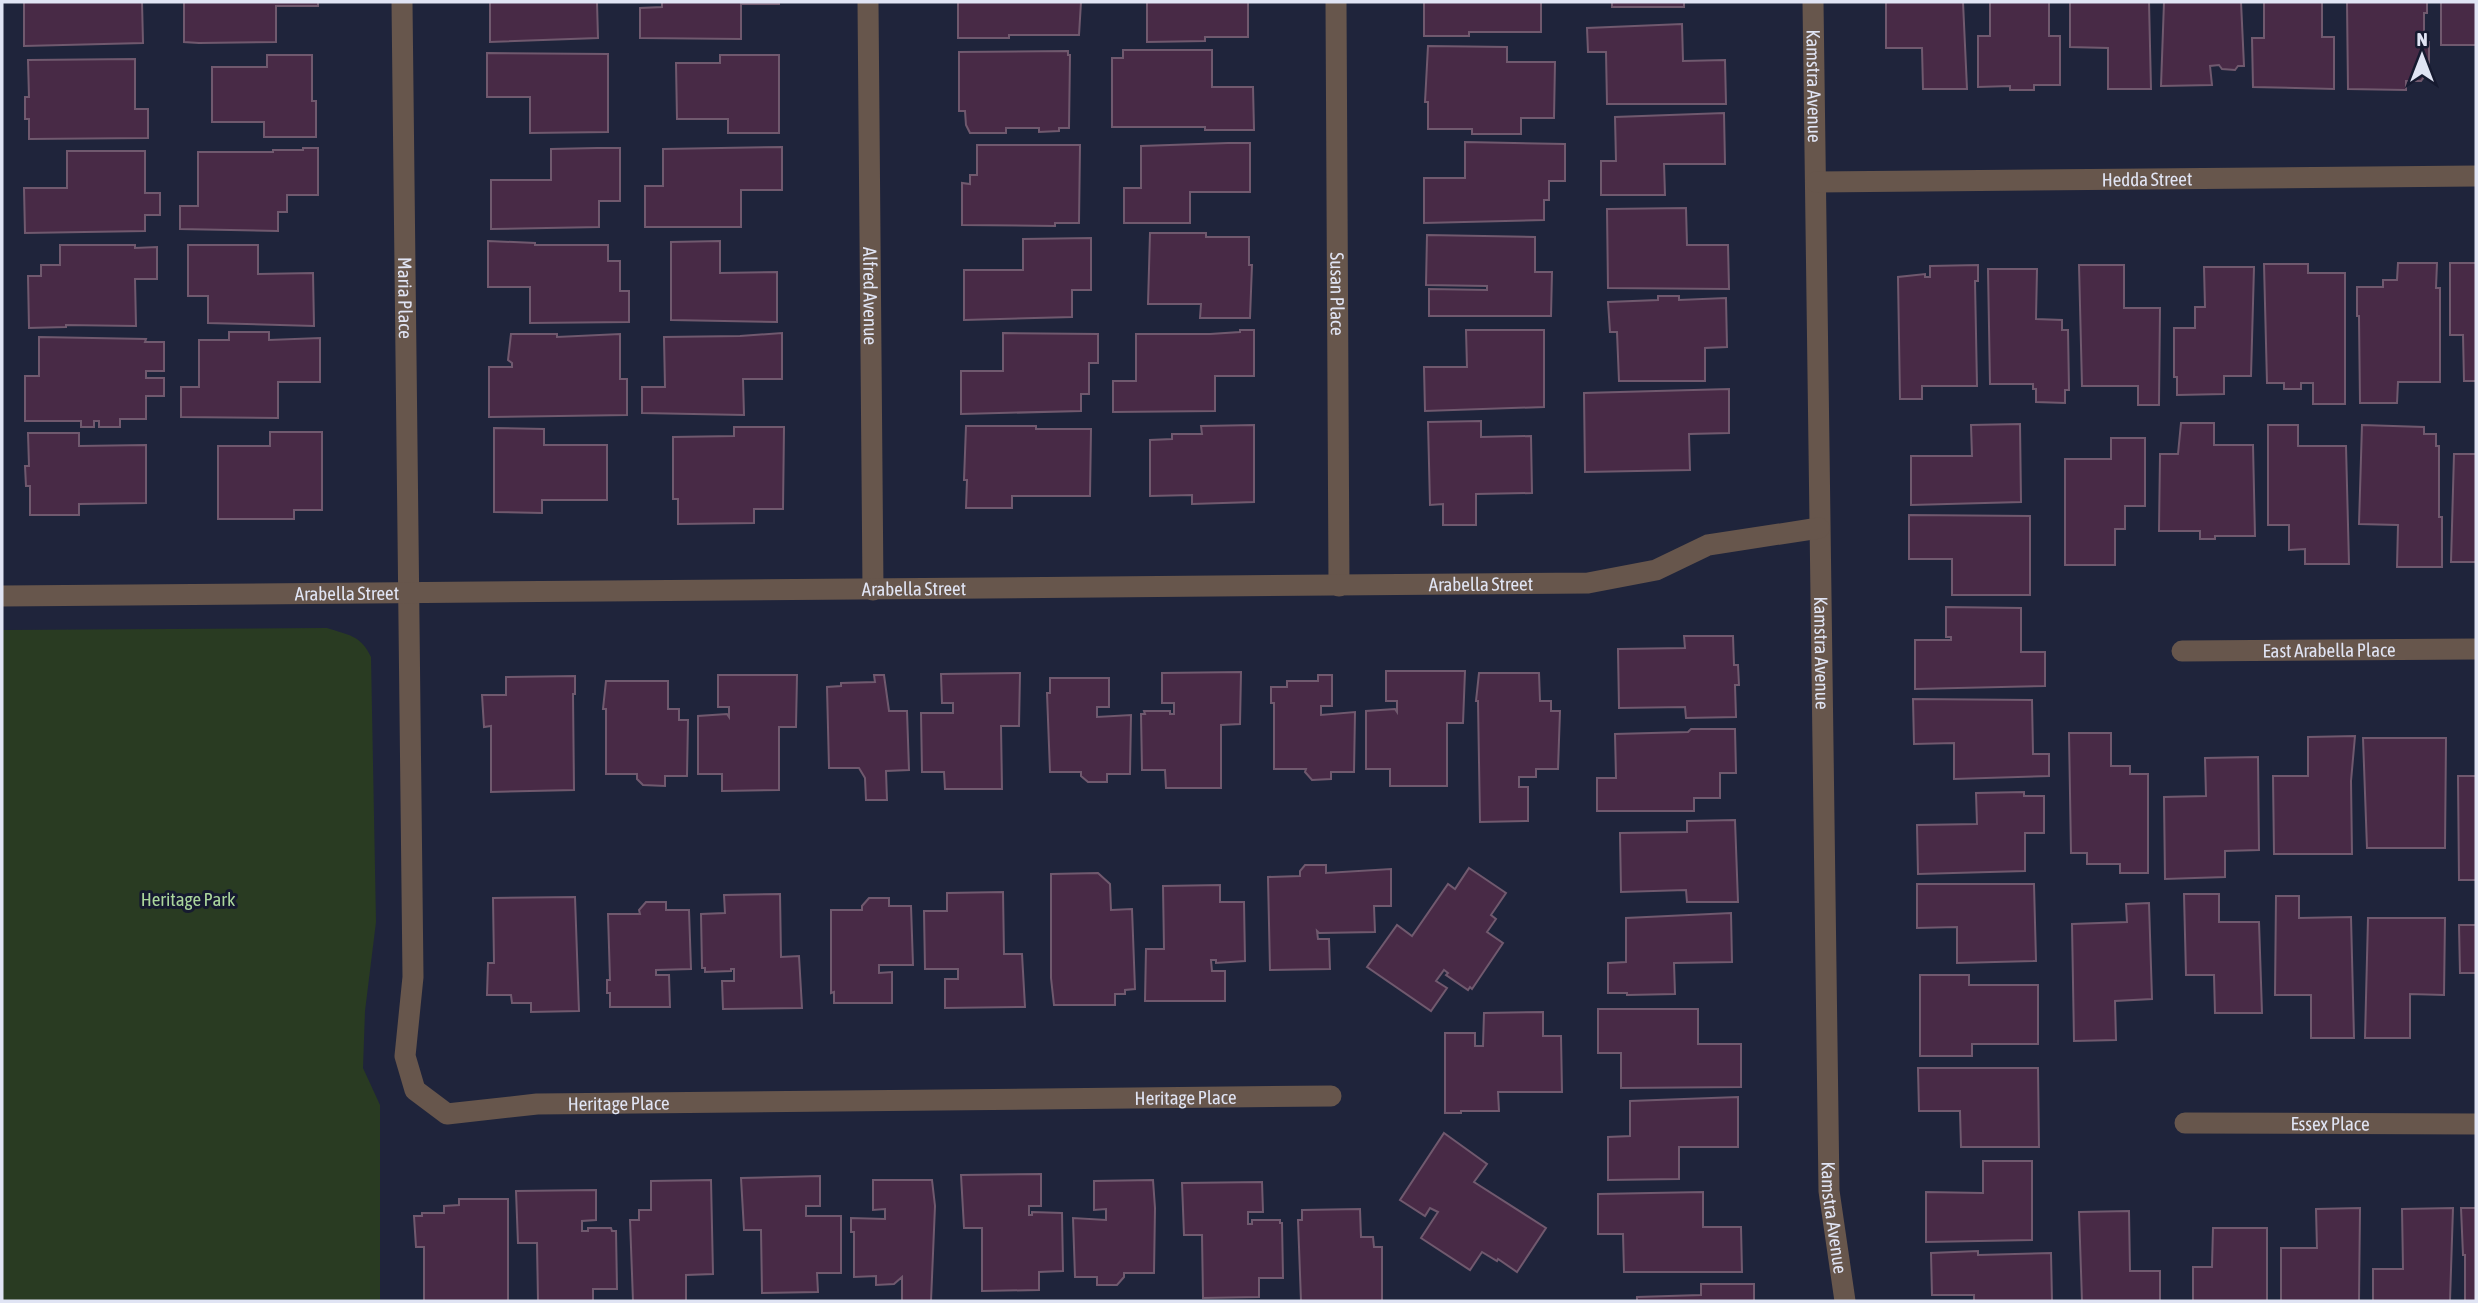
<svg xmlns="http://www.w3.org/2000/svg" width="2478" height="1303" font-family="'Asap Condensed',sans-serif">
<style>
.green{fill:#293b22}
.building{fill:#482a46;stroke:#70596e;stroke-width:2}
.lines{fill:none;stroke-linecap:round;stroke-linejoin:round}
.minor{stroke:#67564c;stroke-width:21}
.labels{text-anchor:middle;stroke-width:6;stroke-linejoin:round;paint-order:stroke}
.street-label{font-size:19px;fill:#e0e4f4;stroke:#161a30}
.park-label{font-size:19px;fill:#abd69c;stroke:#161a30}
</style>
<rect width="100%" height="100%" fill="#1f243b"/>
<path class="green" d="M327 628C348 635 361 635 371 657L376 922 365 1011 363 1068 380 1105V1301H2V630Z"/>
<g class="building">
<polygon points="24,2 142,2 143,43 24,46"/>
<polygon points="184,2 318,2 318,6 276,6 276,42 199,43 184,42"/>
<polygon points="490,2 597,2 598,38 490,42"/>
<polygon points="662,2 779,2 779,4 741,4 741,39 640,38 640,8 662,7"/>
<polygon points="958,2 1081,2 1079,35 1009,35 1009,38 958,38"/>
<polygon points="1147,2 1248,2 1248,37 1205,37 1205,41 1147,42"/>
<polygon points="1424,2 1541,2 1541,32 1469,32 1469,36 1424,36"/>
<rect x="1612" y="2" width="72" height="5"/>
<polygon points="1886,2 1963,2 1967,89 1923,89 1922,48 1886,48"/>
<polygon points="1990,2 2049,2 2049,36 2060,36 2060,85 2034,85 2034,90 2010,90 2010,86 1978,87 1978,36 1990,36"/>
<polygon points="2070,2 2149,2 2151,89 2108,89 2108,48 2070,47"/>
<polygon points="2164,2 2241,2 2244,66 2238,66 2235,70 2222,69 2219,65 2210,66 2212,85 2161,86"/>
<polygon points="2264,2 2322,2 2322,37 2334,37 2334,89 2253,87 2252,38 2264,38"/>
<polygon points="2347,2 2427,2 2427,13 2424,13 2424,42 2429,42 2429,77 2424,77 2421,81 2406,81 2406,90 2348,89"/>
<polygon points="2441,2 2476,2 2476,87 2476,45 2441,45"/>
<polygon points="1682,24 1683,61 1725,60 1726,104 1607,104 1606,52 1588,52 1587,28"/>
<polygon points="1428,46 1507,47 1507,62 1555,62 1554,118 1521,118 1521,134 1472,134 1472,129 1428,129 1428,102 1425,102"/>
<polygon points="1123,50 1212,50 1212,87 1253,87 1254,130 1205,130 1205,127 1112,127 1112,58 1123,58"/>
<polygon points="1068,51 1068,55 1070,55 1069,128 1059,128 1059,131 1039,132 1039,128 1006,128 1006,133 970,133 966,125 965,111 959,111 959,52"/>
<polygon points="487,53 608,54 608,132 530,133 530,97 487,97"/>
<polygon points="267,55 312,55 312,101 316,101 316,137 264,137 264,122 212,122 212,67 267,67"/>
<polygon points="720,55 779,55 779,133 728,133 728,119 677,119 676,63 720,63"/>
<polygon points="135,59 135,109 148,109 148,138 29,139 29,119 25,119 25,97 29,97 28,60"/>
<polygon points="1724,113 1725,164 1664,164 1665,195 1601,195 1601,161 1616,161 1615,117"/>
<polygon points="1465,142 1565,144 1565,181 1549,181 1549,200 1544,200 1544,220 1424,223 1424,178 1465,178"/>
<polygon points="1228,143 1250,143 1250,192 1190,192 1190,223 1124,223 1124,188 1141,188 1141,146"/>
<polygon points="977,145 1080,145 1079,223 1055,223 1055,226 962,225 962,183 970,184 970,175 977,175"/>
<polygon points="782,147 782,190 741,190 741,227 645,227 645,186 663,186 663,149"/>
<polygon points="303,148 318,148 318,195 287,195 287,212 278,212 278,231 180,229 180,206 198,206 198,152 273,152 273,150 303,150"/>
<polygon points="597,148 620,148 620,201 599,201 599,227 491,229 491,180 551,180 551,149"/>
<polygon points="67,151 145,151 145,193 160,193 160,215 145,215 145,231 25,233 24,188 67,188"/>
<polygon points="1686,208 1687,245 1728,245 1729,289 1608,288 1607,209"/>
<polygon points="1150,233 1206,233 1206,237 1249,237 1249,265 1252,265 1250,318 1200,318 1201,304 1148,304"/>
<polygon points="1427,235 1535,237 1535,272 1552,272 1551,316 1429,316 1429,289 1487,290 1487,286 1426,285"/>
<polygon points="1091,238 1091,290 1072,290 1072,317 964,320 964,270 1023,270 1023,239"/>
<polygon points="488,241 535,243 535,245 608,245 608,261 620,261 620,291 629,291 629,322 530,323 530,287 488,287"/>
<polygon points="720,241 720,273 777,272 777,322 671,320 671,242"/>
<polygon points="60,245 135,245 135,248 157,247 157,279 135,279 136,326 66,325 66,327 29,328 28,276 41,276 41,265 60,265"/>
<polygon points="188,245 258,245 258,274 313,273 314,326 208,323 208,296 188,296"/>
<polygon points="2398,263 2437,263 2436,288 2440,288 2440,382 2398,382 2397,403 2360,403 2359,316 2357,316 2357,287 2383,287 2383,280 2397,280"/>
<polygon points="2450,263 2476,263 2476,381 2464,381 2463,335 2450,335"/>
<polygon points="2264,264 2308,264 2308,273 2345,273 2345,404 2313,404 2313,383 2301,383 2301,389 2284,389 2284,383 2267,383"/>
<polygon points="1978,265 1978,281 1975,281 1977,386 1922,386 1922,399 1900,399 1898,277 1925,274 1925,277 1930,277 1930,266"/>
<polygon points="2079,265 2124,265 2124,308 2160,308 2159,405 2138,405 2138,386 2082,386"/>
<polygon points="2204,267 2254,267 2251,376 2224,376 2224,394 2177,395 2177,377 2174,377 2174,328 2195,328 2195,307 2205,307"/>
<polygon points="1988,269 2037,269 2036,319 2062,320 2062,330 2068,330 2069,390 2065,390 2065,403 2036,402 2036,389 2033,389 2033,384 1990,384"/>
<polygon points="1658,296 1679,296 1679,300 1726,298 1727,347 1705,348 1705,381 1619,381 1617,332 1610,332 1608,302 1658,300"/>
<polygon points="1240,330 1254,330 1254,376 1215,376 1215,411 1113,412 1113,381 1136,381 1136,334 1210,334 1240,332"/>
<polygon points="1466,330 1544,330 1544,407 1425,411 1424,367 1467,367"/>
<polygon points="229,332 269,332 269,340 320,338 320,382 278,382 278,418 181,417 181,387 199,387 199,340 229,340"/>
<polygon points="782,333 782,379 743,379 744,415 642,413 642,387 665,387 664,337 740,336"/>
<polygon points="1003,333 1098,334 1098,363 1089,363 1089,394 1081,394 1081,411 961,414 961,371 1003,371"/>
<polygon points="511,334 557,334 557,337 620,334 620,379 627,379 627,415 489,417 489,367 512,367 512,363 508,360"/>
<polygon points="39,337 146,339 145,342 164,342 164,371 146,371 146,378 164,378 164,396 146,396 146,419 120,419 120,427 99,427 99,421 94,421 94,427 81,427 81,421 25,421 25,376 39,376"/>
<polygon points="1729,389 1729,433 1689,434 1690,470 1585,472 1584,393"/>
<polygon points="1481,421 1481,437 1531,436 1532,493 1476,494 1476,525 1443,525 1443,504 1430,505 1428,422"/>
<polygon points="2181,423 2214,423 2214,445 2253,445 2255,536 2215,536 2215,539 2200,539 2200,531 2159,531 2160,454 2178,454"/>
<polygon points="2020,424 2021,502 1911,505 1911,456 1972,456 1971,425"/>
<polygon points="1254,425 1254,502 1192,504 1192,495 1150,496 1150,440 1172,439 1172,434 1202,434 1201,426"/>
<polygon points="2268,425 2298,425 2298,446 2346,446 2349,564 2305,564 2305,549 2289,550 2289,525 2268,525"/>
<polygon points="2362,425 2424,427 2424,434 2436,434 2436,446 2439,446 2439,517 2442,517 2442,567 2397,567 2398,525 2359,524"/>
<polygon points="966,426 1036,426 1036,429 1091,429 1090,496 1012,496 1012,508 966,508 967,480 964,480"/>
<polygon points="734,427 784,427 783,509 754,509 754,523 678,524 678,499 673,499 673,437 734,436"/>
<polygon points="494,428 544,429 544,445 607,445 607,500 542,500 542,513 494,512"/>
<polygon points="270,432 322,432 322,510 294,510 294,519 218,519 218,446 270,446"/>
<polygon points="28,433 79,433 79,446 146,445 146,503 79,504 79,515 30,515 30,486 26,486 25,466 29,466"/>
<polygon points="2111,438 2145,438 2145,506 2125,506 2125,529 2115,529 2115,565 2065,565 2065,459 2111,459"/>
<polygon points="2454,454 2476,454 2476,562 2451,562"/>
<polygon points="1909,515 2030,516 2030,595 1952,595 1952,559 1909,559"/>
<polygon points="1946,607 2021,608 2021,652 2045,652 2045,686 1915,689 1915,640 1951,640 1951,637 1946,637"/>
<polygon points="1684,636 1733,636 1734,665 1738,665 1739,685 1735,685 1736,717 1686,718 1685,707 1619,708 1618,649 1685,648"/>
<polygon points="1386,671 1465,671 1463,723 1447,723 1447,786 1390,786 1390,769 1366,769 1366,711 1395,709 1397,712 1397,701 1386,701"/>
<polygon points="1241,672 1240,724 1221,725 1221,788 1166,788 1165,770 1142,770 1141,714 1145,714 1144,711 1170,711 1170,714 1174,714 1174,703 1162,703 1162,673"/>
<polygon points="1020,673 1019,726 1001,726 1002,789 945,789 944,772 922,772 921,713 953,713 953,703 942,703 941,674"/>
<polygon points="1479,673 1539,673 1540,701 1551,701 1551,711 1560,711 1558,769 1536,769 1536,777 1519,777 1519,787 1528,787 1528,821 1480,822 1478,701 1476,701"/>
<polygon points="718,675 797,675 796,727 779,727 779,790 722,791 722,774 698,774 698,716 727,714 729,717 729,707 718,707"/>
<polygon points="874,675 884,675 889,711 907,711 909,770 886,771 887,800 866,800 865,778 859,768 829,768 827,687 841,686 841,683 875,682"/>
<polygon points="1318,675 1332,675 1332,706 1321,706 1321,715 1355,712 1354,772 1331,772 1331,779 1312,780 1305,772 1306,769 1274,769 1274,703 1271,703 1271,687 1287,687 1287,681 1318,681"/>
<polygon points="575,676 575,694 573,694 574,790 491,792 491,726 484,727 482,695 506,695 506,677"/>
<polygon points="1050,678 1109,678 1109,707 1097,707 1097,717 1131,715 1130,774 1107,774 1107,782 1088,782 1081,776 1081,772 1050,772 1047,693 1050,693"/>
<polygon points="606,681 668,681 668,709 679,709 679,720 688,720 687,776 665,776 665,786 643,785 637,779 637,774 606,774 606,709 603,709"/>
<polygon points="1913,699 2032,700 2033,754 2049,754 2049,776 1954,779 1954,743 1914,744"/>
<polygon points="1691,729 1735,729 1736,773 1720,773 1720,798 1694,798 1694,811 1597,811 1597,778 1616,778 1615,734 1688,732"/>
<polygon points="2069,733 2111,733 2111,766 2130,766 2130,774 2148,774 2148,873 2120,873 2120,864 2087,864 2087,853 2071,853"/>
<polygon points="2355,736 2351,781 2352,854 2274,854 2273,776 2308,776 2308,737"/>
<polygon points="2363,738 2446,738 2445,848 2367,848"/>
<polygon points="2258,757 2259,850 2225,851 2225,877 2165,879 2164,797 2206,796 2205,758"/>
<polygon points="2458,776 2476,776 2476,880 2459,880"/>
<polygon points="2024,792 2024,796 2044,796 2044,833 2025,833 2025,871 1918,874 1917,825 1977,824 1976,793"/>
<polygon points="1735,820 1738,902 1687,902 1686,890 1621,892 1620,833 1687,832 1687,821"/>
<polygon points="1305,865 1326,865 1326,873 1391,869 1391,906 1374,906 1375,932 1319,933 1317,931 1318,939 1329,939 1330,969 1270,970 1268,877 1300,876 1300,871"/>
<polygon points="1469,868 1506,893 1491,915 1496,919 1487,932 1503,943 1472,989 1470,987 1468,990 1446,975 1448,973 1444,970 1436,981 1447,988 1431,1011 1367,967 1397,925 1412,936 1448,884 1455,889"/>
<polygon points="1098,873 1110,884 1111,910 1132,909 1135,989 1125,990 1125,994 1115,994 1115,1005 1054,1005 1051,978 1051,874"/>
<polygon points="1917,884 2034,884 2036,961 1957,963 1957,927 1917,928"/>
<polygon points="1220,885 1220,902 1244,902 1245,961 1216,963 1216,960 1211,960 1212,971 1225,971 1225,1001 1145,1001 1146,949 1164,949 1163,886"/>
<polygon points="1003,892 1004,954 1022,954 1025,1007 945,1008 945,979 958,979 958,969 925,969 924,911 947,911 947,893"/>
<polygon points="780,894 781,957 799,956 802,1008 723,1009 722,981 734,981 734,969 731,969 731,971 705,972 705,968 702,968 701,914 725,913 724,895"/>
<polygon points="2184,894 2219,894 2219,922 2259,922 2262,1013 2215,1013 2214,975 2186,975"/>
<polygon points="2276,896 2299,896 2299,918 2351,917 2354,1038 2311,1038 2311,995 2275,995"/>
<polygon points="575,897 579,1011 531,1012 531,1003 512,1003 511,995 487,995 488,963 494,963 493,898"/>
<polygon points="869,898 889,898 889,906 911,906 913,965 879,965 879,973 892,972 892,1003 834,1003 834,992 831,993 831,910 862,910 862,906"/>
<polygon points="646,902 666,902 666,910 689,910 691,969 656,970 656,975 669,975 670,1007 610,1007 610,993 607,993 607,980 610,980 608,914 640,914 639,910"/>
<polygon points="2149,903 2152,999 2115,1001 2116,1040 2074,1041 2072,924 2127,922 2126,904"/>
<polygon points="1731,913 1732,962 1674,963 1675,994 1627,995 1627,993 1608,993 1608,963 1626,962 1626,918"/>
<polygon points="2368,918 2445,918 2444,995 2410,994 2410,1038 2365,1038"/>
<polygon points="2459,925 2476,925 2476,973 2460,973"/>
<polygon points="1920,975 1969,975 1969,985 2038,985 2038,1044 1972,1044 1972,1056 1920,1056"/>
<polygon points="1598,1009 1698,1009 1698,1044 1741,1044 1741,1087 1621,1088 1621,1053 1598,1053"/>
<polygon points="1543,1012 1543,1036 1561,1036 1562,1092 1498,1092 1499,1111 1461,1111 1461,1113 1445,1113 1445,1033 1475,1033 1475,1046 1483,1046 1484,1013"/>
<polygon points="1918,1068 2038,1068 2039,1147 1961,1147 1960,1111 1919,1111"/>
<polygon points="1738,1097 1738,1147 1679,1147 1679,1179 1608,1180 1608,1137 1630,1136 1630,1101"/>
<polygon points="1444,1133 1487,1164 1474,1182 1546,1228 1517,1272 1498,1259 1497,1261 1482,1252 1470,1270 1421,1238 1438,1212 1430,1208 1425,1216 1400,1200"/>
<polygon points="1983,1161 2032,1161 2032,1240 1926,1242 1926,1192 1983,1193"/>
<polygon points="1041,1174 1041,1206 1029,1206 1029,1215 1032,1215 1032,1212 1062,1213 1063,1271 1039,1272 1039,1290 982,1291 982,1228 964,1228 961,1175"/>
<polygon points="820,1176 820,1206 806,1206 806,1216 841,1216 841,1273 817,1273 818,1292 762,1293 761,1230 744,1230 741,1178"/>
<polygon points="711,1180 713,1274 686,1275 686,1301 633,1301 630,1220 639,1220 639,1210 651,1210 651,1181"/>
<polygon points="873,1180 932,1180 935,1206 931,1301 902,1301 902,1277 894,1284 876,1285 876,1276 854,1277 854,1232 851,1232 851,1218 885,1219 885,1209 873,1210"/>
<polygon points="1153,1180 1155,1208 1154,1273 1124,1273 1124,1277 1117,1285 1097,1285 1097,1277 1075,1277 1073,1218 1106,1220 1106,1209 1094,1210 1094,1181"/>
<polygon points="1262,1182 1263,1212 1248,1212 1248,1224 1252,1224 1252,1220 1280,1220 1280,1223 1282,1223 1283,1278 1259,1278 1259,1297 1203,1298 1202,1235 1184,1235 1182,1183"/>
<polygon points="596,1190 596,1220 582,1221 582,1231 588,1231 588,1228 611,1228 612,1231 616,1231 617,1289 593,1289 593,1301 538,1301 537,1243 518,1243 516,1191"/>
<polygon points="1703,1192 1703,1227 1741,1227 1742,1272 1624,1272 1623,1234 1598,1234 1598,1194"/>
<polygon points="459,1199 508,1199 508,1301 424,1301 424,1247 416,1247 414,1216 422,1216 422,1213 444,1213 444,1206 459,1205"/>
<polygon points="2360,1208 2359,1301 2281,1301 2281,1248 2317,1248 2316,1209"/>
<polygon points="2453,1208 2450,1301 2373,1301 2373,1269 2403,1269 2402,1209"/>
<polygon points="2461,1208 2476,1208 2476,1301 2465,1301 2465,1255 2463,1255"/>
<polygon points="1360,1209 1361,1237 1373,1237 1374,1247 1382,1247 1382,1301 1301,1301 1298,1220 1302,1220 1302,1210"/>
<polygon points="2129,1211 2130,1271 2160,1271 2160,1301 2082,1301 2079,1212"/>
<polygon points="2213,1228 2267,1228 2267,1301 2193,1301 2193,1267 2212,1267"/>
<polygon points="1978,1251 1978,1255 2051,1253 2052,1301 1974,1301 1974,1295 1932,1295 1931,1253"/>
<polygon points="1701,1284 1754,1284 1754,1301 1637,1301 1637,1297 1701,1295"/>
</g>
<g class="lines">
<g class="minor">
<path id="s1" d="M402 2 413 977 405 1056 415 1090 447 1114 537 1104 1331 1096"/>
<path id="s2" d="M868 2 873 590"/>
<path id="s3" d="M1336 2 1339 586"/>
<path id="s4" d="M1813 2 1829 1191 1845 1301"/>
<path id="s5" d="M1816 182 2476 176"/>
<path id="s6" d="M2 596 1588 583 1656 570 1708 545 1819 528"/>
<path id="s7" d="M2182 651 2476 649"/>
<path id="s8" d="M2185 1123 2476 1124"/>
</g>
</g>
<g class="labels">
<g class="street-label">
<text dy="7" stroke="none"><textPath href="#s4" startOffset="84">Kamstra Avenue</textPath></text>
<text dy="7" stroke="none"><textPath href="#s5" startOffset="331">Hedda Street</textPath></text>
<text dy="7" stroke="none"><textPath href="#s3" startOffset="292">Susan Place</textPath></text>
<text dy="7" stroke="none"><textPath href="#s2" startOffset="294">Alfred Avenue</textPath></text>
<text dy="7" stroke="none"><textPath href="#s1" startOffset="296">Maria Place</textPath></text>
<text dy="7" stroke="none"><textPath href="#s6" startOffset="1479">Arabella Street</textPath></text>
<text dy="7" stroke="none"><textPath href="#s6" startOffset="912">Arabella Street</textPath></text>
<text dy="7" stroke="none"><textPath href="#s6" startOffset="345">Arabella Street</textPath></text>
<text dy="7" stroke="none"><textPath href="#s7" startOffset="147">East Arabella Place</textPath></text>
<text dy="7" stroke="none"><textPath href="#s4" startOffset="651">Kamstra Avenue</textPath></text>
<text dy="7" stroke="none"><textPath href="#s1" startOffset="1869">Heritage Place</textPath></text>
<text dy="7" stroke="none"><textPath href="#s1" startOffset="1302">Heritage Place</textPath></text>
<text dy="7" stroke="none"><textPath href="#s8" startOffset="145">Essex Place</textPath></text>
<text dy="7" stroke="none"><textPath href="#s4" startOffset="1216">Kamstra Avenue</textPath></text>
</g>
<g class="park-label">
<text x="188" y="906">Heritage Park</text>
</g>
</g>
<rect width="2478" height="1303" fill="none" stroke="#e0e4f4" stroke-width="7"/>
<g transform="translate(2422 56)" stroke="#161a30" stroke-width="5" paint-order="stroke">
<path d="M0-5L12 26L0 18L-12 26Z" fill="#e0e4f4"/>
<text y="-10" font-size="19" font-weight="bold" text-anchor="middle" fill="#e0e4f4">N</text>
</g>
</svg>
